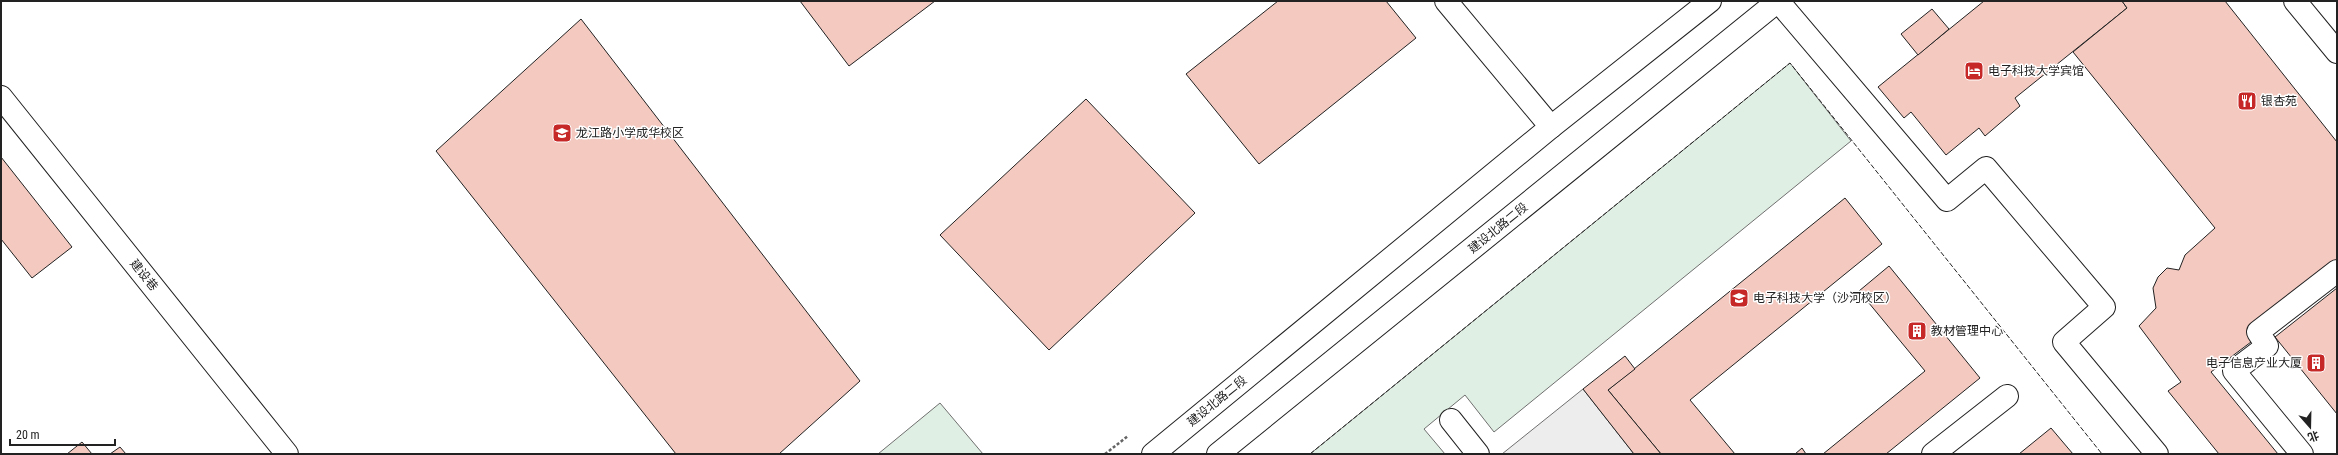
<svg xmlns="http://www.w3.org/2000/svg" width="2338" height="455" font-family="'Roboto Condensed','Noto Sans SC',sans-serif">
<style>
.green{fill:#e0efe3;stroke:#6f6f6f}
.parking{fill:#ededed;stroke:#6f6f6f}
.building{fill:#f3c9c0;stroke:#222}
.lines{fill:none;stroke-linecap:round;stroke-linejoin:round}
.minor-casing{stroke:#222;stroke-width:24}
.major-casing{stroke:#222;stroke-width:24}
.path{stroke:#646464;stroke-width:2.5;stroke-dasharray:3 2;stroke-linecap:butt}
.minor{stroke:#fff;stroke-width:22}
.major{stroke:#fff;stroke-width:22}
.fence{stroke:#222;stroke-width:1;stroke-dasharray:5 2;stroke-linecap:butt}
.labels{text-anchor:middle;stroke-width:3;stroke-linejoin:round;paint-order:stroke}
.poi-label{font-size:12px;fill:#222;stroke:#fff;text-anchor:start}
.street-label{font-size:12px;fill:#222;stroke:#fff}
</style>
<rect width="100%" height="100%" fill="#fff"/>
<g class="green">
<polygon points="1790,63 1851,141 1494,432 1465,395 1424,429 1445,454 1310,454"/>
<polygon points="940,403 983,454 878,454"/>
</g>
<polygon class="parking" points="1583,389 1634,454 1502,454"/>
<g class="building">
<polygon points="800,1 935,1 849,66"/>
<polygon points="1278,1 1386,1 1416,38 1259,164 1186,74"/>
<polygon points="1984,1 2122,1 2127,8 2015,98 2020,106 1985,136 1979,128 1946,155 1911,112 1904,118 1878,87"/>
<polygon points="2122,1 2225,1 2337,142 2337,263 2255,339 2211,372 2278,454 2219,454 2168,391 2181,382 2139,326 2156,308 2153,288 2158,277 2167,268 2179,270 2185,255 2215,228 2073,52 2127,8"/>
<polygon points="1932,9 1949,29 1918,55 1901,34"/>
<polygon points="581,19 860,381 779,454 676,454 436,151"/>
<polygon points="1086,99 1195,213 1049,350 940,235"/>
<polygon points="1,157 72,247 32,278 1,239"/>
<polygon points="1845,198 1882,244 1690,400 1735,454 1661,454 1608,390"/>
<polygon points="1889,266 1980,378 1886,454 1823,454 1925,371 1859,291"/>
<polygon points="2337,288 2337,414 2275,337"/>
<polygon points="1625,356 1635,369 1608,390 1661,454 1634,454 1583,389"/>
<polygon points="2051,428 2073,454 2019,454"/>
<polygon points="82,442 92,454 67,454"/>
<polygon points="120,447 126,454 110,454"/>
<polygon points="1802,448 1806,454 1795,454"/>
</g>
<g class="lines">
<g class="minor-casing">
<g id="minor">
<polyline points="1446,1 1551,127"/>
<polyline points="1778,1 1947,200 1986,168 2104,307 2064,342 2157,454"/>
<polyline points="1,97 287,454"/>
<polyline points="1451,420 1478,454"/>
<polyline points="1933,454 2007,396"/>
<polyline points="2302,454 2234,371 2267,346 2258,332 2337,271"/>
</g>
</g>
<g class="major-casing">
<g id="major">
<polyline points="2295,1 2337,52"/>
<polyline points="1153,454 1551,127 1710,1"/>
<polyline points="1218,454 1778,1"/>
</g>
</g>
<polyline class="path" points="1105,454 1128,436"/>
<use href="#minor" class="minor"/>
<use href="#major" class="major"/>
<polyline class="fence" points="1310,454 1790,63 2102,454"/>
</g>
<defs>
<g id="hotel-square" transform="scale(1)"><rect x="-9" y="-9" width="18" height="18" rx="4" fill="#c62828" stroke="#fff"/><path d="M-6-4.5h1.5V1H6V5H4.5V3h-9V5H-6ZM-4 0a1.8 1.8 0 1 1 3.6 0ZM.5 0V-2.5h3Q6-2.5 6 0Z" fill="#fff"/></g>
<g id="restaurant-square" transform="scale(1)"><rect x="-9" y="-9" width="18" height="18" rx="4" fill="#c62828" stroke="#fff"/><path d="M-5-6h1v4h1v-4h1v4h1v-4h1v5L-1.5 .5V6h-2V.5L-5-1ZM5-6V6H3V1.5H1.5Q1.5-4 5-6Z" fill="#fff"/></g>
<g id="school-square" transform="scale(1)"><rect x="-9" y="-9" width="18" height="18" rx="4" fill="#c62828" stroke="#fff"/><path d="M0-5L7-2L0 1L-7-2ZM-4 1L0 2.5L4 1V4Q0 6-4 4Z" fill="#fff"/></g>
<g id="university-square" transform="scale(1)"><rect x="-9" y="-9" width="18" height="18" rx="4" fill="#c62828" stroke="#fff"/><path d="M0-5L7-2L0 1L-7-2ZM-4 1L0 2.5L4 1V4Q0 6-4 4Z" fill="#fff"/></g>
<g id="building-square" transform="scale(1)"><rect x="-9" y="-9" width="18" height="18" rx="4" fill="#c62828" stroke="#fff"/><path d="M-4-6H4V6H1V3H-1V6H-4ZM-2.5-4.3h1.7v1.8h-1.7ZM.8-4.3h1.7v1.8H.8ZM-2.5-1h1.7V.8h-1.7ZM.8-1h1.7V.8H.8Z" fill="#fff"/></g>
</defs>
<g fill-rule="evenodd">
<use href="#hotel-square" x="1974" y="71"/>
<use href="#restaurant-square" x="2247" y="101"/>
<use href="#school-square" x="562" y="133"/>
<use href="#university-square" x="1739" y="298"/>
<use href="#building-square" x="1917" y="331"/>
<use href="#building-square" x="2316" y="363"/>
</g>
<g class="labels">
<g class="poi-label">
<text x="1988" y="75">电子科技大学宾馆</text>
<text x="2261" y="105">银杏苑</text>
<text x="576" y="137">龙江路小学成华校区</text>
<text x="1753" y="302">电子科技大学（沙河校区）</text>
<text x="1931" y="335">教材管理中心</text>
<text x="2302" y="367" text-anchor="end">电子信息产业大厦</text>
</g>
<g class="street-label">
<text transform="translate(1498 228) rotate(-39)" y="4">建设北路二段</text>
<text transform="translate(144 275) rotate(51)" y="4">建设巷</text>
<text transform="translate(1217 401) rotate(-39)" y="4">建设北路二段</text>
</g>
</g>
<rect width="2338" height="455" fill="none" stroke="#222222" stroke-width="4"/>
<g transform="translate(2310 427) rotate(160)" stroke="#ffffff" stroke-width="3" paint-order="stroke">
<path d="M0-3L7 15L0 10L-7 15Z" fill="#222222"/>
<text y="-6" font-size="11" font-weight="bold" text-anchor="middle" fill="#222222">北</text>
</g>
<path d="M10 439v6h105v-6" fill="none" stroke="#222222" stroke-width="2"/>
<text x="16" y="439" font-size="12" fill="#222222" stroke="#ffffff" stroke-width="3" paint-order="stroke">20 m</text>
</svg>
